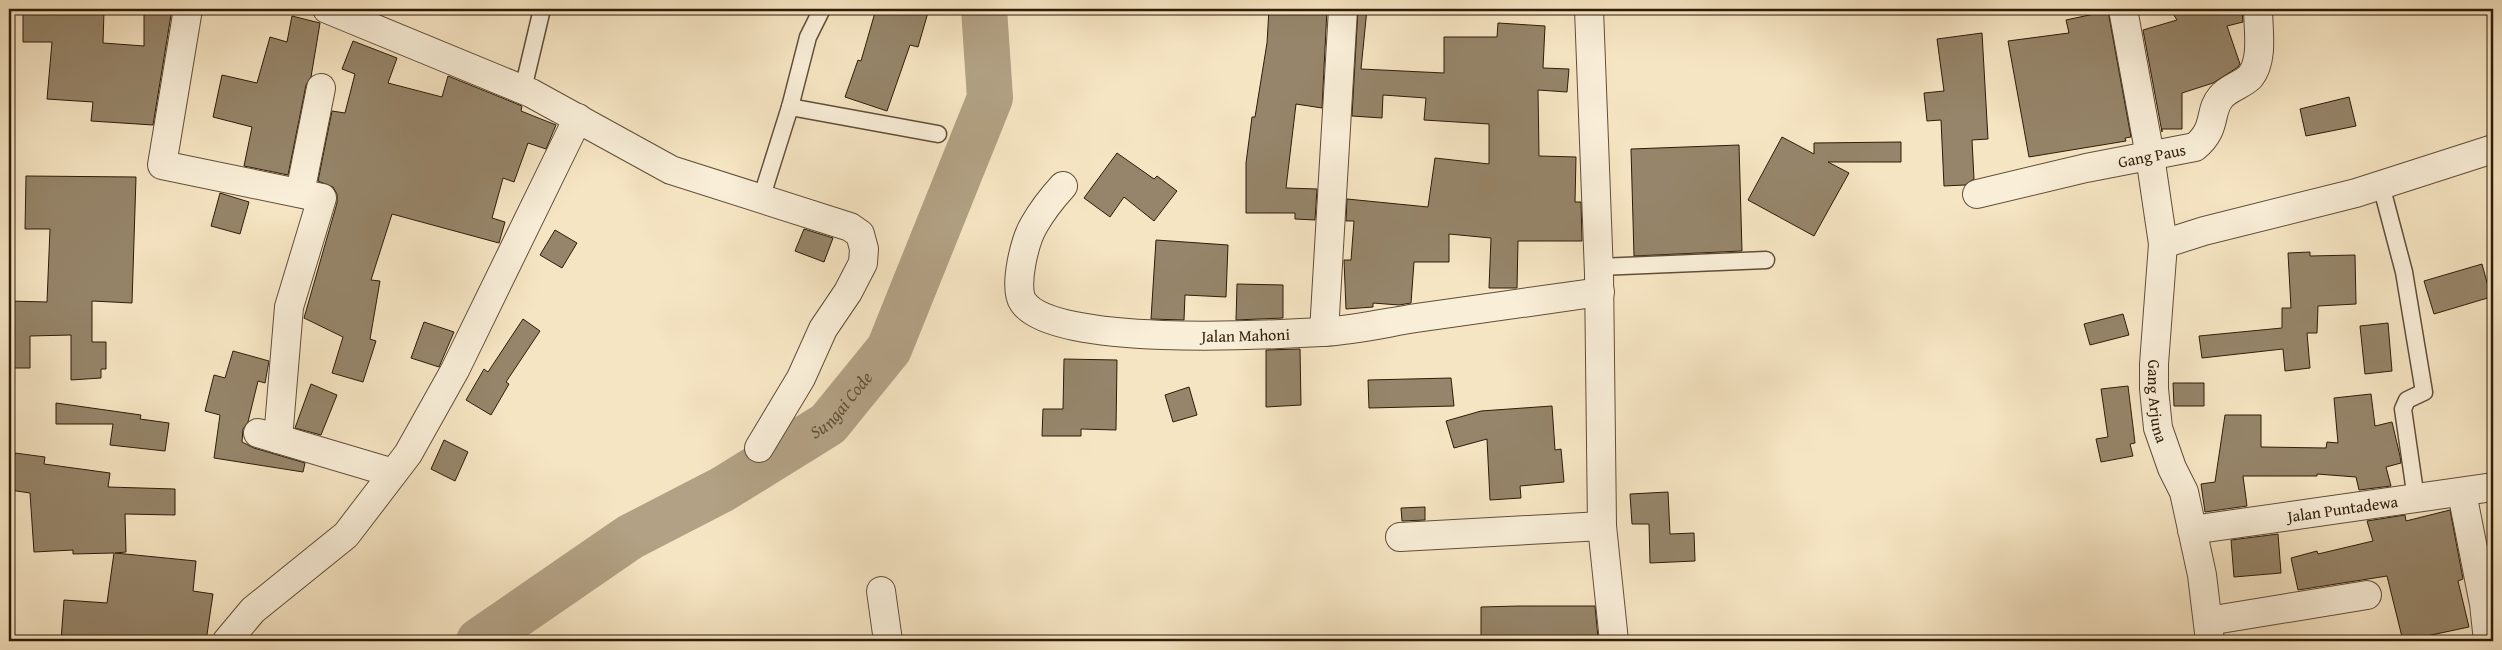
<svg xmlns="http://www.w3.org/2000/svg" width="2502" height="650" font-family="'Gentium Book Plus',serif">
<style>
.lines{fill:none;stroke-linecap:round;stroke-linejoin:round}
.river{stroke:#b2a184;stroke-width:46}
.building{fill:#96856a;stroke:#2e1c09}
.lane-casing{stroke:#604e38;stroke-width:19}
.street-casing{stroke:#604e38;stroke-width:30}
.lane{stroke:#f9eed8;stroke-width:16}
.street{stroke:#f9eed8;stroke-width:28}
.labels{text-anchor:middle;stroke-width:4.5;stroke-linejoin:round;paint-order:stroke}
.street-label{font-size:16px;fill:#2e1c09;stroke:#f9eed8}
.water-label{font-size:18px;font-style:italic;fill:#63513a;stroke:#f9eed8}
</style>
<rect width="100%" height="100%" fill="#f6e5c3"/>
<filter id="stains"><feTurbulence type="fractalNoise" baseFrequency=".004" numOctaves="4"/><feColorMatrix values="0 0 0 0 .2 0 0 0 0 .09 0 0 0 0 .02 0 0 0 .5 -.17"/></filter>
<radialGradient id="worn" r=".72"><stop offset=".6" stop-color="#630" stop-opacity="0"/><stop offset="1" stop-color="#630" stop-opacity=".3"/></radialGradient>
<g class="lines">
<path class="river" id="s1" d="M479 641 630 537 723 489 828 424 889 349 990 98 984 9"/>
</g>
<g class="building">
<polygon points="23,9 104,11 103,43 144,46 144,9 172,9 153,125 91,121 93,102 47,99 52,42 23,42"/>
<polygon points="876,9 929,9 918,47 910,45 887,111 845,97 858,60 861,61"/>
<polygon points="1269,9 1327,9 1322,108 1296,104 1286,188 1317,189 1315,220 1295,219 1295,213 1246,213 1246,163 1252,117 1255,117 1267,43"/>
<polygon points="1358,9 1367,9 1361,69 1444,73 1444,37 1497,37 1498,23 1545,26 1543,68 1569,69 1567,92 1538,90 1539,156 1576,157 1575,202 1581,202 1582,241 1518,241 1517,288 1489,288 1491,238 1449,234 1449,262 1414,262 1411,303 1399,305 1373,303 1373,307 1346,309 1344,260 1351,260 1354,221 1346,221 1347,199 1428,207 1435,158 1489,164 1489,124 1424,120 1426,98 1383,95 1382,118 1352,116"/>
<polygon points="2170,9 2242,9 2243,22 2227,26 2240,64 2238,67 2213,83 2182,93 2182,129 2162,129 2162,132 2143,30 2177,20"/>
<polygon points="2108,11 2131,137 2125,138 2126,141 2029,157 2008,41 2069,33 2066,20"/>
<polygon points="292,16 320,23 311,77 306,85 288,175 244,166 252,127 213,117 222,75 257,83 270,37 287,42"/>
<polygon points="1982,33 1988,139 1972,140 1974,179 1965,185 1944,186 1941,120 1927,121 1924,93 1944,91 1937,39"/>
<polygon points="353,41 397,58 388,83 442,97 448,76 522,106 521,111 556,125 546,149 528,143 514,182 503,178 492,218 505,222 499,243 392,214 371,280 380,281 370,339 376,341 363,382 332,373 343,337 304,318 337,203 337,194 333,187 318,181 332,111 345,113 355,74 342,69"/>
<polygon points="2349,97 2356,126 2306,136 2300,109"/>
<polygon points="1782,137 1814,154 1814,143 1901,142 1901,162 1828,162 1849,173 1814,236 1748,200"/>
<polygon points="1739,145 1742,251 1634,256 1631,149"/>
<polygon points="1117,153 1154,179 1157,176 1177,191 1154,221 1124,197 1110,217 1084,198"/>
<polygon points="26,176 136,177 132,303 92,301 92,342 106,342 106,369 101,369 101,378 71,380 71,335 30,336 30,368 9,368 9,301 47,302 50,229 25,229"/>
<polygon points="220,193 249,202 240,234 211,226"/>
<polygon points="804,229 833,238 824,262 795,251"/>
<polygon points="555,230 577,243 562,268 540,255"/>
<polygon points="1156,240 1228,245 1226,297 1185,295 1184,320 1151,319"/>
<polygon points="2310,252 2310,256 2355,255 2356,304 2318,306 2317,333 2307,333 2310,368 2285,371 2283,349 2202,358 2199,336 2282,328 2282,308 2291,308 2288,253"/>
<polygon points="2482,264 2491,297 2434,314 2424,281"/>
<polygon points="1237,284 1283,285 1283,318 1236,320"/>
<polygon points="2123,314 2129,335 2090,345 2084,324"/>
<polygon points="523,319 540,331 506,382 509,384 491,415 466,400 484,369 488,372"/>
<polygon points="424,322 454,332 439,367 411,358"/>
<polygon points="2388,323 2392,371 2365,374 2360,326"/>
<polygon points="1300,349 1301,405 1266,407 1266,350"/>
<polygon points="233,351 269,361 265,383 258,381 248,422 243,429 242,442 254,448 305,463 303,472 214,458 220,415 205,411 214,375 225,378"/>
<polygon points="1064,359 1117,360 1116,430 1081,429 1081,436 1042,436 1043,409 1063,409"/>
<polygon points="1451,378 1454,406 1369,408 1368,380"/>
<polygon points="2173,383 2204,383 2204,406 2174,406"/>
<polygon points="311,384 337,395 321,435 295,428"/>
<polygon points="2128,386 2135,443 2130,444 2133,456 2101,462 2096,439 2108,437 2101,389"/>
<polygon points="1189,387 1197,415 1173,422 1165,395"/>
<polygon points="2371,394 2375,426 2392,422 2400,456 2401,463 2386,467 2391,486 2359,490 2356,477 2317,474 2317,476 2243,476 2247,506 2205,512 2201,484 2215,482 2225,415 2261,415 2261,447 2326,448 2327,442 2338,443 2334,398"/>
<polygon points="56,403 141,415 140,419 169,423 165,451 110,445 113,424 56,424"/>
<polygon points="1552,406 1555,450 1561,449 1564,482 1520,486 1521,498 1490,500 1487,439 1454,448 1446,421 1481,411"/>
<polygon points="444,440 468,452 455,481 431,469"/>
<polygon points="15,453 45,457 44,464 110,473 108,487 175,489 175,515 125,514 126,552 115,553 196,561 193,591 213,594 206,641 61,641 64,600 107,603 114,553 73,554 73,550 34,552 30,493 10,490"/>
<polygon points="1668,492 1670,534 1694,533 1695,561 1650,563 1649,524 1632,524 1630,494"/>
<polygon points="1425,507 1425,520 1402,521 1401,508"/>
<polygon points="2450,510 2463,579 2458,581 2469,627 2403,641 2387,576 2298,590 2291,558 2317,551 2318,554 2373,541 2367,521 2405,515 2406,521"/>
<polygon points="2278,534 2281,573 2234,577 2231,540"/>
<polygon points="1518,606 1595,606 1598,638 1544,638 1544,641 1516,641 1516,636 1481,636 1481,607"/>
</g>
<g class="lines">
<g class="lane-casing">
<g id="lane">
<polyline points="523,89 542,9"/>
<polyline points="790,107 938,134"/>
<polyline points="2381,185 2404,272 2424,392 2407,400 2403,409 2416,499"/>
<polyline points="761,199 790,107 808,37 822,9"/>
<polyline points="1599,267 1766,260"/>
</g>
</g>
<g class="street-casing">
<g id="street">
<polyline points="188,9 162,165 322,198 289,307 278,439"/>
<polyline points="327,9 531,93 671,170 850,227 860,234 864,249 863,263 848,292 823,329 801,378 759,448"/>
<polyline points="1589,9 1599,274 1602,526 1614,641"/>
<path id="s2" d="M2123 9 2150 156 2163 244 2154 364V389L2158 428 2172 468 2184 492 2202 575 2210 641"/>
<path id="s3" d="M1063 186C1052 198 1042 211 1034 225 1025 240 1013 287 1023 302 1053 347 1268 335 1323 332 1354 330 1385 323 1416 318 1477 309 1539 301 1600 292"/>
<polyline points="300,193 321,88"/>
<path id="s4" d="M1977 194 2086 168 2195 147C2218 128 2208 112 2221 97 2228 88 2242 85 2250 77 2264 60 2258 29 2258 9"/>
<polyline points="2163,244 2204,231 2356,193 2493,149"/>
<polyline points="1324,332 1343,9"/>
<polyline points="258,433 393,473"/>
<polyline points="2462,493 2484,604 2488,641"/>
<path id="s5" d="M2192 530 2493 487"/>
<polyline points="1400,537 1602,526"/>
<polyline points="881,591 888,641"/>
<polyline points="2208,621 2367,595"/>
<polyline points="227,641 253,610 346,535 408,454 455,370 578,118"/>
</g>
</g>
<use href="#lane" class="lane"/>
<use href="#street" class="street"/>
</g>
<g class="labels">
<g class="street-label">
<text dy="6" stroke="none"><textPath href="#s4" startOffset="179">Gang Paus</textPath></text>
<text dy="6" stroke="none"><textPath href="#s3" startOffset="358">Jalan Mahoni</textPath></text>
<text dy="6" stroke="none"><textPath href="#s2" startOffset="396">Gang Arjuna</textPath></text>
<text dy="6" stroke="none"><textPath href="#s5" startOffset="152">Jalan Puntadewa</textPath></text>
</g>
<g class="water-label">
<text dy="6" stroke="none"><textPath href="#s1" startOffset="434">Sungai Code</textPath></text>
</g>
</g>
<rect width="2502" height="650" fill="none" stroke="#f6e5c3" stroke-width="30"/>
<rect x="10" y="10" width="2482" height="630" fill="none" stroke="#2e1c09" stroke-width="2.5"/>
<rect x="15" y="15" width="2472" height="620" fill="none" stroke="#2e1c09"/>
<rect width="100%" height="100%" filter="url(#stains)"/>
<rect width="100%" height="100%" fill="url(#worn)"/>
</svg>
